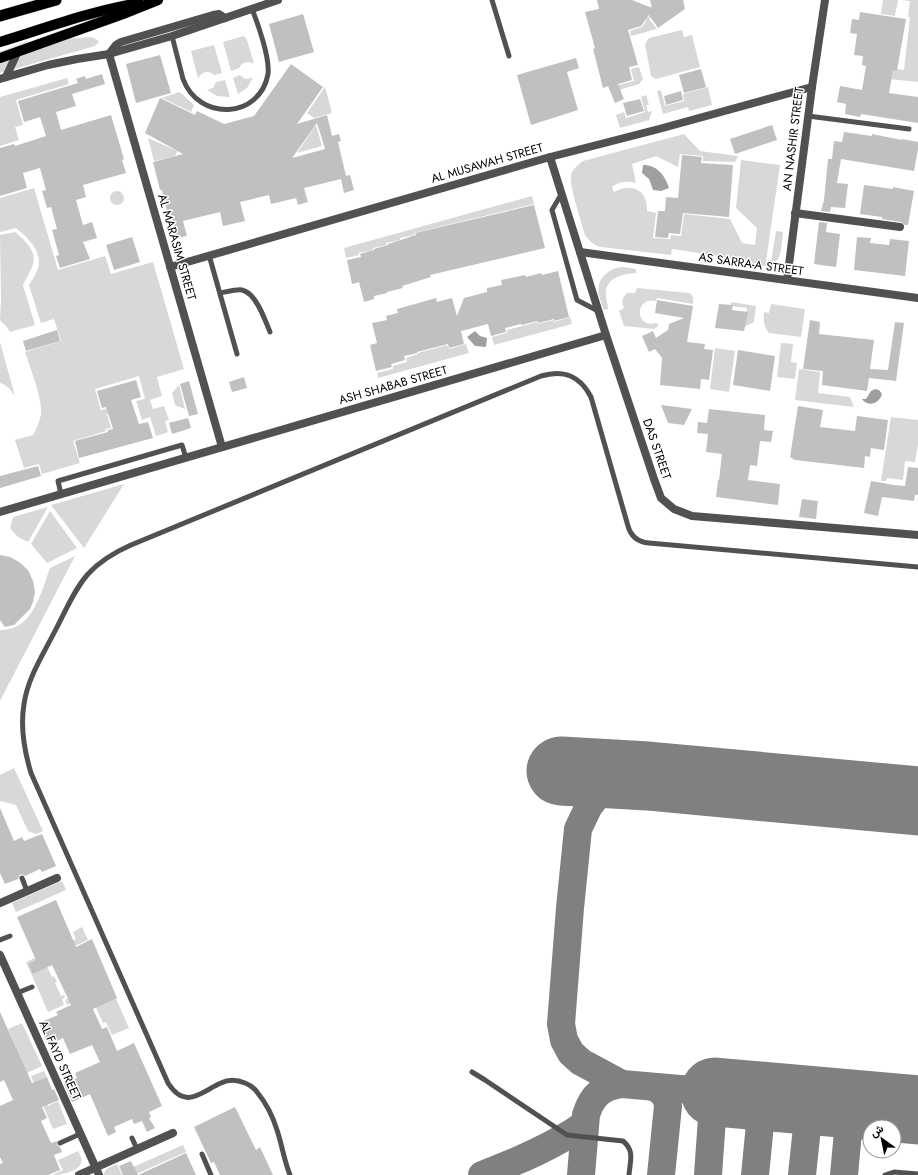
<svg xmlns="http://www.w3.org/2000/svg" width="918" height="1175" font-family="Jost,Vazirmatn,sans-serif">
<style>
.green{fill:#d8d8d8}
.water{fill:#9f9f9f}
.lines{fill:none;stroke-linecap:round;stroke-linejoin:round}
.taxiway{stroke:#808080;stroke-width:28}
.runway{stroke:#808080;stroke-width:69}
.building{fill:#c0c0c0;fill-rule:evenodd}
.primary-casing{stroke:#dbdbdb;stroke-width:11}
.trunk-casing{stroke:#dbdbdb;stroke-width:12}
.service{stroke:#515151;stroke-width:5}
.minor{stroke:#515151;stroke-width:8}
.primary{stroke:#000;stroke-width:10}
.trunk{stroke:#000;stroke-width:11}
.labels{text-anchor:middle;stroke-width:3;stroke-linejoin:round;paint-order:stroke}
.street-label{font-size:12px;fill:#000;stroke:#fff}
</style>
<rect width="100%" height="100%" fill="#fff"/>
<g class="green">
<polygon points="883,0 898,0 895,16 881,14"/>
<polygon points="901,0 918,0 918,82 879,78 881,67 904,70 910,17 908,17 910,1"/>
<polygon points="669,3 649,19 657,29 631,36 630,31 642,27 646,21 646,19 651,15 649,7"/>
<polygon points="682,30 684,37 692,35 700,67 656,79 651,76 645,44 649,38"/>
<path d="M244 36 247 40 254 64C248 60 242 62 239 68L231 71 223 42Z"/>
<polygon points="91,37 96,39 99,42 95,46 0,73 0,52 25,42"/>
<path d="M214 45 222 73 214 75C209 70 202 71 198 78L191 51Z"/>
<polygon points="639,67 643,79 639,84 619,90 611,87 634,81 631,69"/>
<polygon points="240,75 245,79 253,78 247,88 238,94 233,78"/>
<polygon points="67,78 69,84 16,100 23,125 15,127 19,140 0,146 0,97"/>
<polygon points="225,80 230,97 217,96 207,90 213,88 216,82"/>
<polygon points="325,87 332,113 314,118 307,113"/>
<polygon points="708,87 712,105 689,111 688,107 663,114 657,91 661,90 665,106 684,101 683,94"/>
<polygon points="179,92 181,93 194,105 191,112 162,98"/>
<polygon points="646,95 649,105 646,105 648,112 652,111 649,120 620,128 616,115 624,112 626,118 645,112 641,97"/>
<polygon points="190,122 192,123 175,156 154,161 148,138 175,150"/>
<polygon points="316,125 322,146 297,153"/>
<path d="M684 134 700 151 738 156 735 162 703 161V156L680 154 678 167 656 156 632 164 636 183C628 181 619 181 612 187L614 192C632 182 648 190 647 211L656 213 653 238 670 239 671 235 681 236 684 214 730 219 742 243 755 245 757 228 736 208 741 160 780 165 766 261 771 262 776 231 783 232C782 239 782 247 780 254 775 272 752 265 739 263V259L672 249 671 255 601 247C593 245 590 241 585 235 582 223 569 186 571 176 572 169 578 165 583 161Z"/>
<path d="M34 188 58 270 105 256 111 274 153 262 184 369 157 377 162 396 150 400 153 409 164 406 169 420 165 421 168 432 156 436 150 417 142 420 136 401 145 399 139 376 95 389 101 410 112 407 113 411 107 414 111 428 105 429 106 431 73 441 80 463 42 474 39 464 24 468 15 440 33 435C37 428 40 421 41 414 43 400 30 367 25 352L61 341 54 319 41 323 29 285C32 280 36 274 38 268 43 251 27 237 16 228L0 232V198Z"/>
<circle cx="117" cy="198" r="7"/>
<polygon points="532,196 534,204 414,233 414,235 400,238 400,240 386,243 387,245 373,248 373,250 359,253 359,255 346,258 344,248"/>
<path d="M15 232C24 240 37 250 33 264 31 271 26 278 23 285L35 325 10 332 6 326 0 320 1 299 0 235Z"/>
<path d="M623 267 636 269V273C622 274 604 278 606 296 606 300 608 305 608 309L604 310C602 305 600 300 599 295 596 279 608 268 623 267Z"/>
<path d="M637 288 689 293C694 295 693 299 693 304L657 298 656 301C634 296 635 329 656 323L658 324V326L654 329 624 326 619 311 624 308C621 302 622 298 627 293H635Z"/>
<polygon points="731,302 756,306 754,322 744,327 747,308 731,306"/>
<path d="M771 304 805 309 801 337 769 333C764 326 763 321 764 312L769 313Z"/>
<polygon points="570,317 572,324 494,345 492,337 507,333 507,330 537,322 537,324 553,320 554,322"/>
<path d="M0 342 15 396C11 390 7 385 0 383Z"/>
<polygon points="781,343 793,344 791,362 797,363 795,379 777,377"/>
<polygon points="466,344 469,353 378,378 377,373 393,369 393,366 407,362 406,358 418,354 418,353 447,345 449,349"/>
<polygon points="715,348 735,351 729,392 710,389"/>
<polygon points="799,369 820,372 818,393 850,397 854,407 795,400"/>
<polygon points="179,385 185,409 175,405 172,393"/>
<polygon points="891,417 918,420 918,444 915,462 905,461 903,480 887,478 886,481 881,481"/>
<polygon points="124,484 84,548 51,505"/>
<polygon points="48,507 28,542 18,537 10,528 13,517"/>
<polygon points="50,511 77,548 47,563 31,544"/>
<path d="M75 556 0 701V630C33 631 41 592 50 568Z"/>
<polygon points="14,768 43,831 36,834 28,831 16,805 0,801 0,775"/>
<polygon points="62,881 66,890 16,912 12,903"/>
<polygon points="82,927 88,940 47,959 46,964 52,977 54,976 57,982 55,983 61,996 64,995 65,997 62,999 64,1005 48,1012 26,962 76,939 73,932"/>
<polygon points="108,981 129,1028 112,1035 106,1022 103,1023 90,994 67,1005 65,1000"/>
<polygon points="22,1023 42,1066 27,1073 8,1029"/>
<polygon points="44,1071 47,1077 37,1081 48,1106 58,1101 67,1124 53,1129 31,1076"/>
<path d="M183 1145 186 1152 134 1175H104C104 1168 111 1167 117 1164L122 1175 134 1170 133 1167Z"/>
<path d="M78 1151C80 1155 83 1159 81 1163 78 1172 60 1175 52 1175L63 1170 58 1160Z"/>
</g>
<g class="water">
<path d="M643 165C657 165 665 175 669 188L661 191 653 190 649 179 642 173Z"/>
<polygon points="475,331 480,336 487,338 486,347 475,346 467,337"/>
<path d="M875 389 879 390 882 394C880 403 868 408 862 399H866L871 391Z"/>
</g>
<g class="lines">
<g class="taxiway">
<polyline points="648,776 621,783 607,789 597,796 589,806 578,829 570,908 561,1024 564,1040 571,1053 581,1062 622,1084 715,1092"/>
<path d="M655 1088C663 1091 667 1097 668 1106L661 1175"/>
<polyline points="699,1091 707,1096 713,1104 708,1175"/>
<path d="M747 1095C755 1101 758 1105 761 1114L755 1175"/>
<polyline points="792,1099 800,1104 804,1108 808,1118 802,1175"/>
<path d="M834 1103C842 1108 847 1112 849 1121L844 1175"/>
<path d="M482 1175C518 1161 554 1146 585 1124"/>
<path d="M581 1175 586 1115C592 1095 602 1087 622 1084"/>
</g>
<g class="runway">
<polyline points="561,771 648,776 918,801"/>
<polyline points="715,1092 918,1110"/>
</g>
</g>
<g class="building">
<polygon points="597,0 632,0 652,8 650,0 683,0 685,9 658,28 649,15 641,26 628,30 638,65 629,67 632,80 618,84 624,99 615,103 608,86 603,88 593,49 595,48 585,12 599,9"/>
<polygon points="860,12 906,19 897,71 893,70 889,93 918,97 918,123 861,114 860,117 845,114 846,104 837,102 840,86 862,90 866,66 862,65 863,56 854,55 857,34 850,33 852,19 859,20"/>
<polygon points="303,14 314,52 279,62 269,24"/>
<polygon points="160,55 171,93 136,103 126,64"/>
<polygon points="576,58 579,68 567,72 578,110 531,125 517,75"/>
<path d="M291 64 323 87 297 124 327 115 332 136 339 134 341 141 338 142 346 176 350 175 354 190 344 193 341 179 304 188 308 202 298 205 296 198 271 204 269 195 240 202 245 221 223 226 220 212 183 221 187 236 177 238 170 211H167L162 190H160L153 162 183 154 145 133 160 98 195 115 197 111 224 124 254 116ZM317 123 325 149 292 158Z"/>
<polygon points="701,69 706,87 684,93 679,75"/>
<polygon points="102,74 105,84 72,94 76,106 56,112 61,130 111,115 124,159 122,160 126,173 83,185 86,197 76,200 83,225 92,222 97,238 83,242 90,259 60,268 56,256 59,255 52,230 57,229 51,207 47,208 42,191 46,190 40,168 23,173 27,188 0,196 0,148 14,144 15,146 46,136 40,117 24,122 18,101 78,83 76,79 85,76 86,79"/>
<polygon points="681,91 683,100 666,105 664,96"/>
<polygon points="640,99 644,111 627,116 623,103"/>
<polygon points="772,125 777,140 735,154 730,139"/>
<polygon points="844,132 872,136 872,134 902,140 902,139 918,142 918,149 914,171 841,159 837,183 848,184 845,208 831,207 830,212 821,211 824,200 828,159 832,159 834,141 842,142"/>
<polygon points="682,155 702,157 701,163 733,165 729,217 683,213 680,234 669,233 668,238 655,237 658,211 665,211 666,197 678,198"/>
<polygon points="864,185 893,189 893,187 914,191 908,225 905,225 901,222 882,219 882,217 860,214"/>
<polygon points="534,205 545,248 430,275 431,277 402,286 403,288 387,292 387,293 374,296 374,299 364,302 359,282 352,284 347,260 361,257 360,254 374,250 374,249 388,245 388,244 416,235 415,233"/>
<polygon points="819,222 828,223 827,224 826,232 840,234 836,267 814,264"/>
<polygon points="132,237 140,262 114,270 106,245"/>
<polygon points="857,237 871,238 870,243 889,245 890,239 909,241 905,276 854,270"/>
<polygon points="558,271 569,317 554,321 554,319 538,323 537,321 522,325 521,324 505,328 506,332 491,336 488,324 461,331 464,344 449,348 448,344 417,352 417,353 404,356 405,360 391,364 392,367 376,371 370,345 377,343 372,323 387,320 386,316 398,313 397,309 436,298 437,302 452,298 457,316 464,298 487,292 487,288 502,285 501,280 525,275 526,277 541,273 542,275"/>
<polygon points="657,300 693,306 687,342 705,344 704,349 713,350 709,380 701,379 700,389 660,385 662,358 655,349 649,352 642,336 653,331 656,338 668,330 669,324 684,318 655,313"/>
<polygon points="719,304 733,305 732,310 748,312 744,331 715,328"/>
<polygon points="810,320 820,322 819,334 874,340 870,369 888,370 895,322 904,323 896,381 869,378 867,391 822,385 823,371 803,369"/>
<polygon points="57,330 60,341 26,351 23,341"/>
<polygon points="738,350 775,356 770,391 733,385"/>
<polygon points="244,377 247,388 232,392 229,382"/>
<polygon points="136,380 141,397 131,400 139,424 148,422 153,438 79,458 75,441 108,432 108,430 113,429 106,407 102,408 97,391"/>
<polygon points="189,381 198,414 189,416 180,384"/>
<polygon points="661,405 692,409 684,425 668,423"/>
<polygon points="798,406 823,410 820,427 855,431 857,416 888,420 884,450 871,448 870,457 865,456 864,468 795,460 790,457"/>
<polygon points="709,409 765,415 764,430 773,431 771,442 760,441 757,466 750,465 748,480 780,484 778,505 716,497 718,480 719,480 722,454 706,452 708,434 697,433 698,422 707,423"/>
<polygon points="188,418 191,428 172,434 169,423"/>
<polygon points="38,466 41,476 0,488 0,476"/>
<polygon points="908,467 918,468 918,495 915,495 914,501 882,497 878,516 864,513 871,481 894,485 905,486"/>
<polygon points="802,499 818,501 816,519 799,517"/>
<polygon points="0,555 10,557 19,562 28,570 33,581 35,592 33,602 30,609 14,625 5,627 0,620"/>
<polygon points="0,808 14,841 22,837 24,841 42,834 56,866 42,872 40,869 25,876 21,874 19,876 18,879 5,884 0,873"/>
<polygon points="56,900 76,947 92,939 117,998 93,1009 102,1029 107,1027 117,1051 134,1043 162,1106 149,1112 151,1117 149,1118 155,1128 147,1132 142,1121 134,1124 132,1119 114,1127 116,1132 108,1136 90,1094 72,1102 64,1084 77,1078 75,1073 100,1062 92,1045 70,1054 63,1038 48,1045 39,1023 58,1015 56,1012 71,1005 52,965 33,974 28,964 36,960 17,917"/>
<polygon points="0,1012 32,1083 47,1077 52,1090 54,1089 59,1100 42,1107 47,1118 41,1121 51,1143 57,1141 57,1145 60,1147 62,1152 54,1155 60,1170 48,1175 0,1175 0,1164 3,1163 0,1157 0,1106 13,1100 4,1080 0,1082"/>
<polygon points="235,1107 256,1150 260,1147 273,1175 220,1175 214,1162 211,1163 194,1127"/>
<polygon points="186,1153 196,1175 138,1175 171,1160"/>
<polygon points="131,1161 138,1175 123,1175 119,1166"/>
</g>
<g class="lines">
<g class="primary-casing">
<g id="primary">
<path d="M0 42C46 28 91 11 139 3"/>
<polyline points="0,58 123,14 158,0"/>
</g>
</g>
<g class="trunk-casing">
<polyline id="trunk" points="0,16 56,0"/>
</g>
<g class="service">
<polyline points="492,0 509,56"/>
<path d="M172 36 183 79C199 122 260 119 268 74 270 58 258 24 252 9"/>
<polyline points="808,116 909,129"/>
<polyline points="562,193 552,210 577,300 598,311"/>
<polyline points="209,255 237,354"/>
<path d="M220 293C226 292 237 289 242 290 256 293 265 320 270 332"/>
<polyline points="61,494 58,481 182,445 186,458"/>
<polyline points="22,878 27,891"/>
<polyline points="0,940 10,936"/>
<polyline points="17,993 32,987"/>
<path d="M472 1072 485 1080 567 1135 623 1141C635 1151 630 1161 629 1175"/>
<polyline points="132,1138 137,1149"/>
<polyline points="60,1143 80,1134"/>
<polyline points="202,1154 211,1175"/>
<path d="M290 1175C284 1160 282 1145 277 1130 273 1117 266 1103 257 1092 254 1088 250 1085 245 1083 238 1080 229 1079 221 1083 202 1091 186 1111 168 1083L31 773C24 750 20 728 24 704 28 677 44 653 56 629 66 610 74 590 88 574 100 561 115 552 131 545L541 376C564 369 580 376 591 397L628 526C631 537 638 542 649 543L918 567"/>
<polyline points="885,1175 894,1172 918,1174"/>
</g>
<g class="minor">
<polyline points="6,77 18,51"/>
<polyline points="0,79 48,65 77,59 109,54 172,36 278,0"/>
<polyline points="550,157 606,335 654,479 661,498 674,509 692,516 918,535"/>
<polyline points="795,213 900,227"/>
<polyline points="580,252 918,298"/>
<polyline points="170,267 550,157 659,129 812,87"/>
<polyline points="787,280 812,87 825,0"/>
<polyline points="222,447 109,54 116,45 121,42 213,15 219,14 225,18"/>
<polyline points="0,512 606,335"/>
<polyline points="0,903 57,878"/>
<polyline points="0,955 99,1175"/>
<polyline points="79,1175 173,1133"/>
</g>
<use href="#primary" class="primary"/>
<use href="#trunk" class="trunk"/>
</g>
<g class="labels">
<g class="street-label">
<text transform="translate(793 139) rotate(-83)" y="4">AN NASHIR STREET</text>
<text transform="translate(487 163) rotate(-16)" y="4">AL MUSAWAH STREET</text>
<text transform="translate(177 247) rotate(74)" y="4">AL MARASIM STREET</text>
<text transform="translate(751 264) rotate(8)" y="4">AS SARRA-A STREET</text>
<text transform="translate(393 385) rotate(-16)" y="4">ASH SHABAB STREET</text>
<text transform="translate(657 449) rotate(71)" y="4">DAS STREET</text>
<text transform="translate(60 1060) rotate(66)" y="4">AL FAYD STREET</text>
</g>
</g>
<g transform="translate(882 1139) rotate(327)"><circle r="19" fill="#ffffff" stroke="#999999"/>
<path d="M0-3L7 15L0 10L-7 15Z" fill="#000000"/>
<text y="-6" font-size="11" font-weight="bold" text-anchor="middle" fill="#000000">ش</text>
</g>
</svg>
